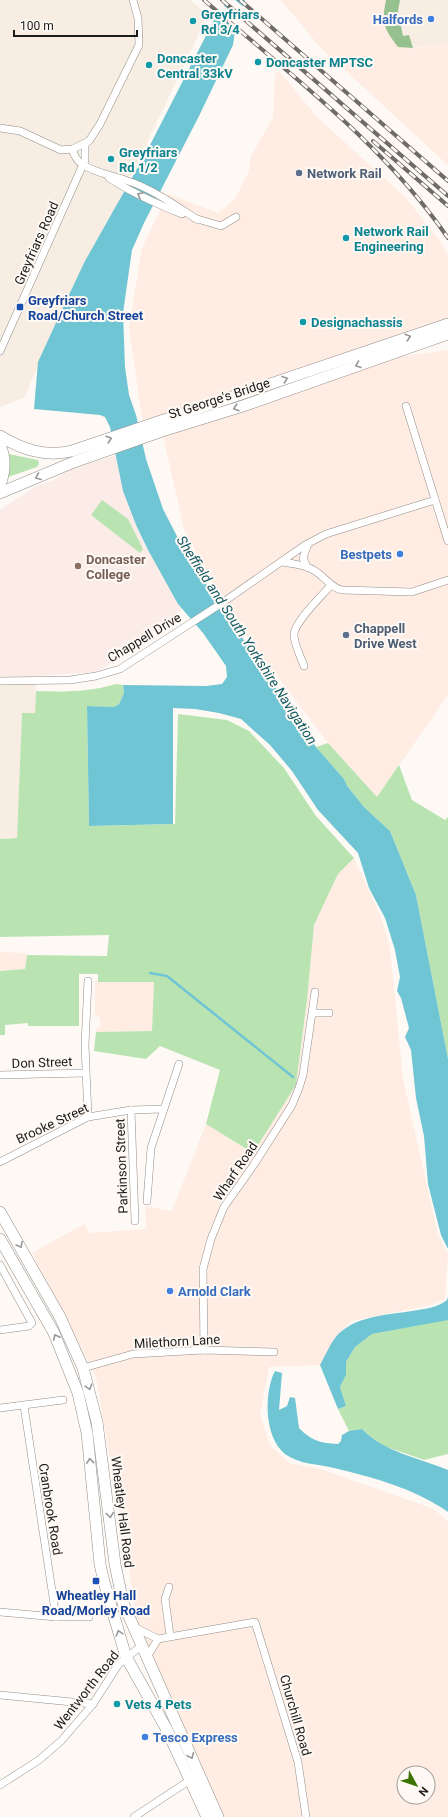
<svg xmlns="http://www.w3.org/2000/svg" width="448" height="1817" font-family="Roboto,sans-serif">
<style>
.built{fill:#f7ede2}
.industrial{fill:#ffece3;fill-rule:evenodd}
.education{fill:#fcece8}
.green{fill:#b9e4b2}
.forest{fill:#96c18e}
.water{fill:#6fc5d3}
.pier{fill:#fef9f4}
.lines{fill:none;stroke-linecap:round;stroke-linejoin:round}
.stream{stroke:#6fc5d3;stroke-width:2.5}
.minor-casing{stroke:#918d88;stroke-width:8}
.trunk-casing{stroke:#918d88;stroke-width:12}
.minor{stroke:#fff;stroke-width:7}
.trunk{stroke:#fff;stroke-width:11}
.rail-casing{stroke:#6e6b68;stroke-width:4}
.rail{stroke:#fef9f4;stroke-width:2.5;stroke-dasharray:8;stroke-linecap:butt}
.oneway{stroke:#999898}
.shop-dot{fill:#3f7fe0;stroke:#fef9f4;stroke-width:1.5}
.culture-dot{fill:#0f9aa8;stroke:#fef9f4;stroke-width:1.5}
.service-dot{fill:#5c6f8a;stroke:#fef9f4;stroke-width:1.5}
.transit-dot{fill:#1a4fb4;stroke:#fef9f4;stroke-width:1.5}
.education-dot{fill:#8d6e63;stroke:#fef9f4;stroke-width:1.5}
.labels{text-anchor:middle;stroke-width:4;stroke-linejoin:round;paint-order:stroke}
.culture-label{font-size:13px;font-weight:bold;fill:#0d838f;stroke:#fef9f4;text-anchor:start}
.shop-label{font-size:13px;font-weight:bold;fill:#366cbe;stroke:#fef9f4;text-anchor:end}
.service-label{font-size:13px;font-weight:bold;fill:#4e5e75;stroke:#fef9f4;text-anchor:start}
.street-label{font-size:13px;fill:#1c1b19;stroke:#fef9f4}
.transit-label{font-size:13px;font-weight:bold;fill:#164399;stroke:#fef9f4;text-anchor:start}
.education-label{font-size:13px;font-weight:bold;fill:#785e54;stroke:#fef9f4;text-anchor:start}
.water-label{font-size:14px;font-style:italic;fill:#125b65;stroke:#fef9f4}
</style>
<rect width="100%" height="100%" fill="#fef9f4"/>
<g class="built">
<polygon points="0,0 190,0 208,15 119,201 85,261 66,301 24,398 0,407"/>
<polygon points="400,0 448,0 448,42 413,48 409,35 403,36 398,11"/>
<polygon points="0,676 36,676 35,713 22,713 17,838 0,839"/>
</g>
<g class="industrial">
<polygon points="281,0 386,0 383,17 410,49 448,42 448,165 320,47"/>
<polygon points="279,71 317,117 405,197 441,242 448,256 448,326 143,425 129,328 142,248 168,194 218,213 235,199 249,171 251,156 273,118 275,74"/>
<polygon points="448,350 448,695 377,797 328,743 222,603 184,529 162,431 368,361"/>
<path d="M354 858 381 917 390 948 403 1079 438 1235 448 1254 445 1299 430 1305 351 1321 335 1337 320 1365 269 1367 260 1415 270 1445 289 1463 320 1469 434 1509 448 1522V1817H218L142 1645 96 1377 32 1253 84 1224 89 1233 146 1229 145 1206 172 1211 206 1124 253 1153 296 1085 307 1000 314 925 338 874ZM404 1773H428V1797H404Z"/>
<polygon points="0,952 27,953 26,969 0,971"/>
<polygon points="95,981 154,982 152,1031 96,1032 96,1029 100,1026 100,1018 95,1015"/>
</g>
<polygon class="education" points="116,455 123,491 136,526 148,550 178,603 182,609 122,657 96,672 36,676 0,676 0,510 34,487 52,481 72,469"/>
<g class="green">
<polygon points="9,454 38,460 39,464 37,467 8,477 10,463"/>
<polygon points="102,500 128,519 143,549 140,553 91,515"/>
<path d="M116 684 123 685 124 693 119 704 114 707 87 706 89 826 175 824 178 714 227 720 249 731 284 768 316 816 354 858 338 874 314 925 307 1000 296 1085 253 1153 206 1124 220 1070 160 1046 146 1059 94 1051 96 1032 152 1031 154 982H98V974H79V1026H28V1023L5 1025V1035H0V971L25 969 27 955 107 956 109 935 0 937V839L17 838 22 713H35L36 691C63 692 89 692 116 684Z"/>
<polygon points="328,743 377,797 399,765 412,800 445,820 448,817 448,1059 416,895 390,831 364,807 348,787 344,779 316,747"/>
<polygon points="448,1319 448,1454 424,1460 384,1446 370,1436 362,1429 349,1431 338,1409 346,1406 340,1387 346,1375 346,1362 355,1347 372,1334"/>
</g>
<path class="forest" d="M386 0H400L398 11 403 36 409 35 413 48 398 47C384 28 381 24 386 0Z"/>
<g class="water">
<polygon points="227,0 245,0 235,31 233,45 199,116 144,223 132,250 123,313 125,367 129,395 136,415 146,459 163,509 181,544 204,581 316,747 344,779 348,787 364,807 390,831 416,895 448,1059 448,1249 441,1235 428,1184 424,1136 416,1098 411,1050 405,1037 409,1028 401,998 397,991 400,977 395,950 385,918 369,888 358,853 318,810 292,771 270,745 241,719 219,713 195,709 173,708 173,824 89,826 87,706 114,707 119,704 124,693 123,685 206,686 222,684 227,677 226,666 203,633 178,604 148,550 136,525 123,491 110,427 105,417 100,415 34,409 38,362 66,301 85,261 147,151 215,18"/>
<path d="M448 1297V1320L372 1334 355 1347 346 1362V1375L340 1387 346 1406 338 1409 320 1365C325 1356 329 1346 335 1338 352 1316 387 1315 412 1311 424 1309 437 1308 447 1300Z"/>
<path d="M275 1371 282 1373 279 1410 287 1406 290 1397 295 1398 299 1428C312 1441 320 1443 338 1444L341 1441 342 1435 349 1431 362 1429C384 1452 419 1458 448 1470V1512C416 1489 372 1477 334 1468 319 1464 304 1465 290 1457 264 1444 263 1394 275 1371Z"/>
</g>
<g class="pier">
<polygon points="225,0 235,0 245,8 241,18 223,2"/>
<polygon points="222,4 241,20 238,30 217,13"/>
</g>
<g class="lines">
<polyline class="stream" points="150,973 167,976 293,1077"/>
<g class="minor-casing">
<g id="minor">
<polyline points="0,128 20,131 61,150 73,149 89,141 100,124 139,45 138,18 133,0"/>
<path d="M72 149C74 155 77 161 82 164 95 173 111 175 125 180 151 188 175 205 198 220"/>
<path d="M109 178C132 193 157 204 182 214"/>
<polyline points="194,218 221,226 236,217"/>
<polyline points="0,351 85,160 85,143"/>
<polyline points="406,406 448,541"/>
<path d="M282 562C295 564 308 565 318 573 326 579 332 588 342 590L412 592 448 580"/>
<polyline points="307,567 303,558 308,544"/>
<path d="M304 666C301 657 293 643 294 633 297 619 322 596 331 585"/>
<polyline points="0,681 70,680 96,676 120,669 222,603 305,545 326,534 435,500"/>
<polyline points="88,981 85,1045 88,1117"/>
<polyline points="313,1013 329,1013"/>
<polyline points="0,1075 85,1073"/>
<polyline points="131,1110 135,1221"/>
<polyline points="0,1162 88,1117 131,1110 163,1109"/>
<polyline points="147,1201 151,1148 179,1064"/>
<polyline points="0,1265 32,1323 29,1326 0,1330"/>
<polyline points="204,1350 203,1269 211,1239 224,1207 253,1166 292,1105 299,1088 303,1075 315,992"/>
<polyline points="83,1368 133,1354 204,1350 274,1352"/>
<polyline points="24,1406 56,1617"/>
<polyline points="0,1408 63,1400"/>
<polyline points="169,1587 165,1599 170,1635"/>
<polyline points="0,1612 56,1617 89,1617"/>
<polyline points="134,1627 158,1639"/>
<polyline points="147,1657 158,1639 255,1622 298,1762 306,1817"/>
<polyline points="0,1695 93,1704"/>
<polyline points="0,1785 39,1760 61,1741 93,1704 118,1665 142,1645"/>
<polyline points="134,1817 190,1780"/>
</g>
</g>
<g class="trunk-casing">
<g id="trunk">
<path d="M0 436C23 450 45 457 72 451L448 324"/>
<path d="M0 445C6 458 5 472 0 485"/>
<polyline points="0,493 74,462 162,431 243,406 448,334"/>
<polyline points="0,1212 60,1317 83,1368 97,1422 115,1564 123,1603 218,1817"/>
<polyline points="0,1239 54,1333 78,1393 87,1433 100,1564 104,1582 126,1657 166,1728 207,1817"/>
</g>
</g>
<use href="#minor" class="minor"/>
<use href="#trunk" class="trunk"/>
<g class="rail-casing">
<g id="rail">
<path d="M204 0C289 74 383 143 448 238"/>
<polyline points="222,0 448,196"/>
<polyline points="240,0 448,181"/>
<polyline points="373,141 448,206"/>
</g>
</g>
<use href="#rail" class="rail"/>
</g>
<defs><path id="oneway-chevron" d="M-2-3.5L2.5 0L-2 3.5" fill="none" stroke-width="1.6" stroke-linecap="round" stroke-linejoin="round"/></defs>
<g class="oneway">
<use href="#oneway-chevron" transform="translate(140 195) rotate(-153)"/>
<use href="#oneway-chevron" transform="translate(408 337) rotate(-18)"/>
<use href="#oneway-chevron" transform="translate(358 365) rotate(160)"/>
<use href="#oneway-chevron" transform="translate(285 379) rotate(-20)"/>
<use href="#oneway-chevron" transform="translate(236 408) rotate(163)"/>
<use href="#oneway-chevron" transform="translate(109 439) rotate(-18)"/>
<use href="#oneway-chevron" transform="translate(38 477) rotate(158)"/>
<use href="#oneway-chevron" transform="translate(20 1245) rotate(60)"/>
<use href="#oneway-chevron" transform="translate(56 1337) rotate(-115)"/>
<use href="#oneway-chevron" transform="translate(89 1387) rotate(73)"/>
<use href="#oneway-chevron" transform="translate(90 1461) rotate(-96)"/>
<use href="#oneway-chevron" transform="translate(110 1515) rotate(83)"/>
<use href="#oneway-chevron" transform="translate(119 1633) rotate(-107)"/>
<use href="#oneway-chevron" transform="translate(191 1756) rotate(66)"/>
</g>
<g class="shop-dot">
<circle cx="431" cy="19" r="4"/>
<circle cx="400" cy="554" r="4"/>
<circle cx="170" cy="1291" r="4"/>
<circle cx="145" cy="1737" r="4"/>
</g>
<g class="culture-dot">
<circle cx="193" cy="21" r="4"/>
<circle cx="258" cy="62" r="4"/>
<circle cx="149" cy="65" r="4"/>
<circle cx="111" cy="159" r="4"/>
<circle cx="346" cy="238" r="4"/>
<circle cx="303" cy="322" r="4"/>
<circle cx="117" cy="1704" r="4"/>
</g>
<g class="service-dot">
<circle cx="299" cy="173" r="4"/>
<circle cx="346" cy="635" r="4"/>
</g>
<g class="transit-dot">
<rect x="16" y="303" width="8" height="8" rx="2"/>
<rect x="92" y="1577" width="8" height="8" rx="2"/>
</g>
<circle class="education-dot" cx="78" cy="566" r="4"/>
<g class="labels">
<g class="culture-label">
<text x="201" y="19">Greyfriars<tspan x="201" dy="15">Rd 3/4</tspan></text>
<text x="157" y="63">Doncaster<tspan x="157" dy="15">Central 33kV</tspan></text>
<text x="266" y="67">Doncaster MPTSC</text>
<text x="119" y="157">Greyfriars<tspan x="119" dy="15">Rd 1/2</tspan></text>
<text x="354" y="236">Network Rail<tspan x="354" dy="15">Engineering</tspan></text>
<text x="311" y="327">Designachassis</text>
<text x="125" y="1709">Vets 4 Pets</text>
</g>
<g class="shop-label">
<text x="423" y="24">Halfords</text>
<text x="392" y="559">Bestpets</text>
<text x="178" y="1296" text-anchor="start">Arnold Clark</text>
<text x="153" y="1742" text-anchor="start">Tesco Express</text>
</g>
<g class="service-label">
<text x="307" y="178">Network Rail</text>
<text x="354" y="633">Chappell<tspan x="354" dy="15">Drive West</tspan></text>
</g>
<g class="street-label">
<text transform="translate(36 243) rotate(-66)" y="5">Greyfriars Road</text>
<text transform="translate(219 398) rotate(-18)" y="5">St George's Bridge</text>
<text transform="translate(144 637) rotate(-31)" y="5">Chappell Drive</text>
<text transform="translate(42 1062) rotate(-2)" y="5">Don Street</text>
<text transform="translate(52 1123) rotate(-25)" y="5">Brooke Street</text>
<text transform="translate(121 1166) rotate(-92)" y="5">Parkinson Street</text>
<text transform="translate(235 1171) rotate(-56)" y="5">Wharf Road</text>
<text transform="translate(177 1341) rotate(-3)" y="5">Milethorn Lane</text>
<text transform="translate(51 1509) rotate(81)" y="5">Cranbrook Road</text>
<text transform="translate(123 1512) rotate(83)" y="5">Wheatley Hall Road</text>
<text transform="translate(86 1690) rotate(-52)" y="5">Wentworth Road</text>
<text transform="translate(296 1715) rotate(74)" y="5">Churchill Road</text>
</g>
<g class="transit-label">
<text x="28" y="305">Greyfriars<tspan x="28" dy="15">Road/Church Street</tspan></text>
<text x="96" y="1600" text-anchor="middle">Wheatley Hall<tspan x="96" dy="15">Road/Morley Road</tspan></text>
</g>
<g class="education-label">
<text x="86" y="564">Doncaster<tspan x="86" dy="15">College</tspan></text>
</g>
<g class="water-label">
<text transform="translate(247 640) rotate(57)" y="5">Sheffield and South Yorkshire Navigation</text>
</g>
</g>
<g transform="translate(416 1785) rotate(130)"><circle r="19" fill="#fef9f4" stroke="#a4a09c"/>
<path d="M0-3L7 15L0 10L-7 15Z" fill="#3c7300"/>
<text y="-6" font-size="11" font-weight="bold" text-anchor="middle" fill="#1c1b19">N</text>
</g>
<path d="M14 30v6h123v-6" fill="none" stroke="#1c1b19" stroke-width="2"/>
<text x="20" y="30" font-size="12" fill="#1c1b19" stroke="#fef9f4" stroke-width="3" paint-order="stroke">100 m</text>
</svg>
